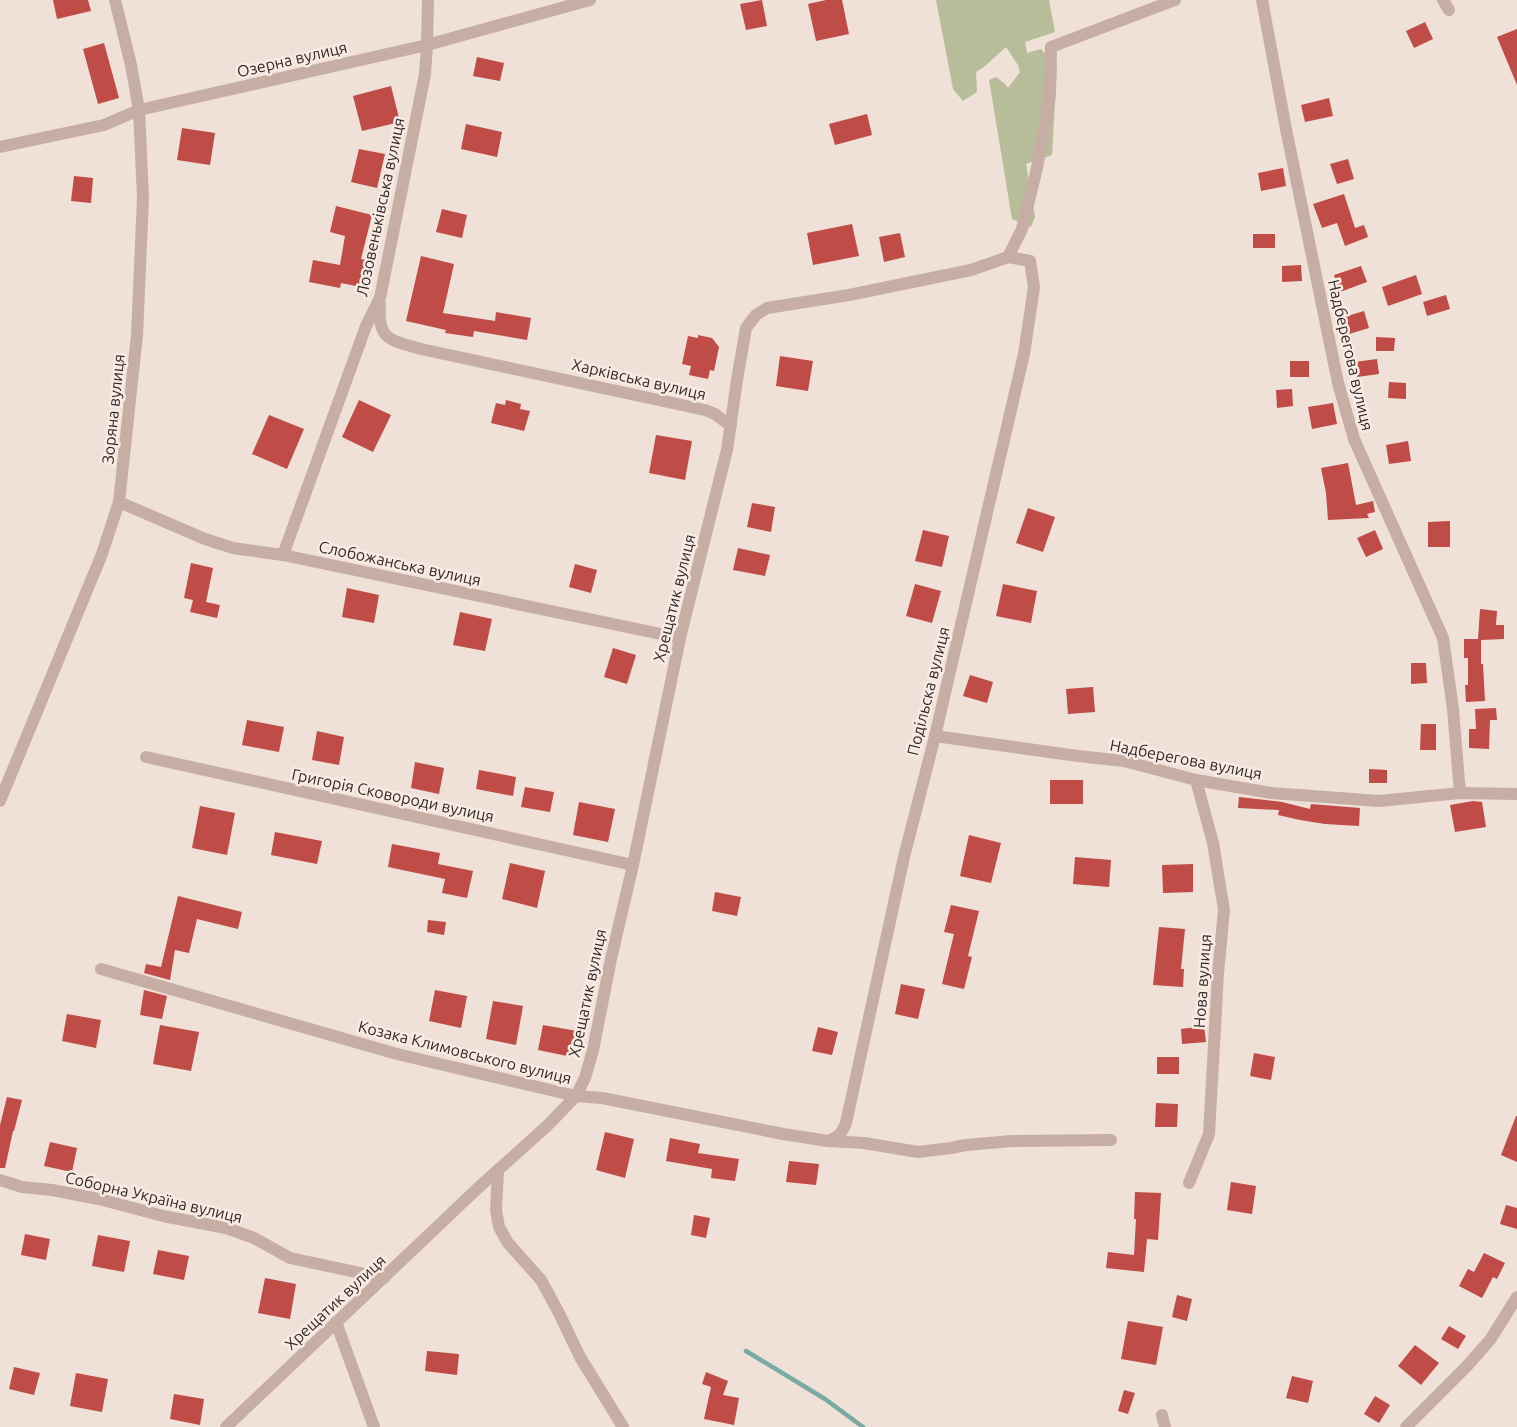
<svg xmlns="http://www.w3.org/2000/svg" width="1517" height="1427" font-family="Ubuntu,sans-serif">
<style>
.green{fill:#b8bd99}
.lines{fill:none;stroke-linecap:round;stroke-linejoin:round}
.stream{stroke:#79aba3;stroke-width:4.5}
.building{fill:#bf4c47}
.minor{stroke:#c6aea5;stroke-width:12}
.labels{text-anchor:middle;stroke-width:5;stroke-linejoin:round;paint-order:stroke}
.street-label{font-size:16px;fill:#332826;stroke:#f8ebe4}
</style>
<rect width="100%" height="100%" fill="#efe0d8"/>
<polygon class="green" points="936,0 1049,0 1055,32 1025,42 1027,53 1041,49 1057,67 1052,155 1026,164 1035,217 1031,227 1012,219 989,80 996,77 1005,84 1008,88 1020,72 1018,65 1006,47 984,67 976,72 977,92 963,101 953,89"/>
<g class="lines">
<polyline class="stream" points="746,1351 825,1399 863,1427"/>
</g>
<g class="building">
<polygon points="53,0 88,0 91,11 57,19"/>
<polygon points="762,0 767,26 746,30 740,4"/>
<polygon points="826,0 842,0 849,34 816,41 808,4"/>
<polygon points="1425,22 1433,39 1414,48 1406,31"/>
<polygon points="1517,29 1517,85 1497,37"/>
<polygon points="104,43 119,98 98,104 83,49"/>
<polygon points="477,57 504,63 500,81 473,76"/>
<polygon points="391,86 400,122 362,131 353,96"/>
<polygon points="1329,98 1333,116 1305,122 1301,105"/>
<polygon points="867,114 872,135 835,145 829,124"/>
<polygon points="466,124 502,132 497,157 461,149"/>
<polygon points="182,128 215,133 210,165 177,160"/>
<polygon points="359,149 385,154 377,188 351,182"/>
<polygon points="1348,159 1354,179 1337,184 1330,164"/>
<polygon points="1283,168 1286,186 1261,191 1258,173"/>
<polygon points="74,176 93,178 91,203 71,201"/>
<polygon points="1344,194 1355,228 1364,225 1368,237 1345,246 1337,223 1322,228 1313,204"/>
<polygon points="336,206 372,215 361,259 366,260 361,287 341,283 340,288 309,282 313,260 340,265 345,236 330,232"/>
<polygon points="442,209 467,215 462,238 436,232"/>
<polygon points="852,224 859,256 813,265 807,233"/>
<polygon points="900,233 905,257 884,262 879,237"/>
<rect x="1253" y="234" width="22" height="14"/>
<polygon points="421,256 454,264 443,313 495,321 496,312 531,318 527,340 474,331 473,337 445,333 446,330 406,321"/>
<polygon points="1301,265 1302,281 1282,282 1282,266"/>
<polygon points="1361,266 1367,282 1340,292 1334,275"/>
<polygon points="1416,275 1422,294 1388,306 1382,287"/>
<polygon points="1446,295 1450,309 1427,316 1423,302"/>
<polygon points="1364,311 1369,328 1349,334 1344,317"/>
<polygon points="698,335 712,338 719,347 714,371 710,370 708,379 689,375 691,366 682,364 688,336 698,338"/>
<polygon points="1376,337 1395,338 1394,351 1376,351"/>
<polygon points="780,356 813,361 808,391 776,386"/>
<polygon points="1377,359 1379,374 1357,377 1355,362"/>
<rect x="1290" y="361" width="19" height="16"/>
<polygon points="1389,382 1406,383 1406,399 1388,398"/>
<polygon points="1292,389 1293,406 1277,408 1276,390"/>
<polygon points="359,400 391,415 373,452 342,437"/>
<polygon points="506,400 521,404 520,409 530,411 524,431 491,423 496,403 505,405"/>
<polygon points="1333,403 1337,424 1312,429 1308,407"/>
<polygon points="269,415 304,429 287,469 252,454"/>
<polygon points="656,435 692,441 685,480 649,473"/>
<polygon points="1408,441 1411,461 1389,464 1386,445"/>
<polygon points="1348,463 1356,505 1373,501 1375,512 1367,514 1369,518 1328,520 1326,493 1321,468"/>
<polygon points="752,503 775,507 771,532 747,527"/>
<polygon points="1028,508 1055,517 1043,552 1016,543"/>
<polygon points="1450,521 1450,547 1428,547 1428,522"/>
<polygon points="923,530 949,536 942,567 915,561"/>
<polygon points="1375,530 1383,549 1366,557 1357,538"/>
<polygon points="738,548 770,555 765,576 733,570"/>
<polygon points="191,563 213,568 206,602 220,605 217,618 190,612 193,600 184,598"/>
<polygon points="575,564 597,570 591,593 569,587"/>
<polygon points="915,584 941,591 932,623 906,616"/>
<polygon points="1003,584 1037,591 1031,623 996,616"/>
<polygon points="347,588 379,595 374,623 342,617"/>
<polygon points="1480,609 1497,611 1496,625 1504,625 1504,639 1481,640 1481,664 1483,664 1485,701 1466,702 1465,685 1468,685 1468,658 1464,658 1464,639 1478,639"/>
<polygon points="460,612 492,619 485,651 453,645"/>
<polygon points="613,648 636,655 627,684 604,677"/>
<polygon points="1411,663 1426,663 1427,683 1411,684"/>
<polygon points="970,675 993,682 987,703 963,696"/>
<polygon points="1093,687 1095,712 1068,714 1066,689"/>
<polygon points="1496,708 1497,720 1490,720 1489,749 1469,748 1469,729 1476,729 1475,709"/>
<polygon points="247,720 284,727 279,752 242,745"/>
<polygon points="1421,724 1436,724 1436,750 1420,750"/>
<polygon points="317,731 344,737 339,765 312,760"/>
<polygon points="415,762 444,768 439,794 411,788"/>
<polygon points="1369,769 1387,770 1387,783 1369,783"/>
<polygon points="479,770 516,777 513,796 476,789"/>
<rect x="1050" y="780" width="33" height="24"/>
<polygon points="525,787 554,792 550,812 521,807"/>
<polygon points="1239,797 1282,802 1310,809 1311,804 1360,808 1359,826 1325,824 1300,820 1278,815 1279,810 1238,808"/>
<polygon points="1473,801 1482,802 1486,827 1455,832 1450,805"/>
<polygon points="579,802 615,809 608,842 573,835"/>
<polygon points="200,806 235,813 227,855 192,848"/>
<polygon points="275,832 322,841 317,864 271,855"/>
<polygon points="969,835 1001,843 991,883 960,876"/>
<polygon points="392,844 440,853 438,864 473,871 467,898 442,893 445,879 388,867"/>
<polygon points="1075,857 1111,860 1109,887 1073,884"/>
<polygon points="510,863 545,871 537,908 502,899"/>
<polygon points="1193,864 1193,892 1163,893 1162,865"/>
<polygon points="715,892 741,897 737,916 712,911"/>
<polygon points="178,896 242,912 238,929 197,919 189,953 175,950 170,980 144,973 146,964 161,967"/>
<polygon points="951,905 979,911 968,956 972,957 964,989 942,984 954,934 944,932"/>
<polygon points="428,920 446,922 444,935 427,932"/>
<polygon points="1159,927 1185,929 1181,969 1184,969 1183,987 1153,985"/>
<polygon points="901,984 925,989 918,1019 895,1014"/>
<polygon points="144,990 167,996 162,1019 140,1015"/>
<polygon points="435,990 467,996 461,1028 429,1021"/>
<polygon points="493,1001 523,1006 516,1045 486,1039"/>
<polygon points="67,1014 101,1020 96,1048 62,1041"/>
<polygon points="160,1025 199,1032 191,1071 153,1064"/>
<polygon points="543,1025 577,1031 572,1057 538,1050"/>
<polygon points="1204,1026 1206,1042 1182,1044 1181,1029"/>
<polygon points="818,1027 838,1032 832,1055 812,1051"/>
<polygon points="1254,1053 1275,1057 1271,1080 1250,1076"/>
<rect x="1157" y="1057" width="22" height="17"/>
<polygon points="7,1097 22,1100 14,1131 13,1131 5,1168 0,1168 0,1125"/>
<polygon points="1156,1103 1178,1104 1177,1127 1155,1127"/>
<polygon points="1516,1116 1517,1116 1517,1162 1501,1155"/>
<polygon points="605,1132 634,1139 625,1178 596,1170"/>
<polygon points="670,1138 700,1144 698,1153 739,1159 735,1181 711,1178 712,1169 666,1161"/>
<polygon points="50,1142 77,1148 72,1172 44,1166"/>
<polygon points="789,1161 819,1164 816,1185 786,1182"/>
<polygon points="1231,1182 1256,1186 1252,1214 1227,1210"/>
<polygon points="1135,1192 1161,1193 1158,1240 1147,1239 1144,1272 1106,1268 1108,1252 1134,1255 1136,1219 1134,1219"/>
<polygon points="1506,1205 1517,1208 1517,1229 1500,1224"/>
<polygon points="694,1215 710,1218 706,1238 691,1235"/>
<polygon points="25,1234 50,1239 46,1260 21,1255"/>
<polygon points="98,1235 130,1241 124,1272 92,1266"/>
<polygon points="158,1250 189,1256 184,1280 153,1274"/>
<polygon points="1484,1253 1505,1263 1497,1279 1493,1277 1482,1298 1459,1286 1468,1269 1474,1272"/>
<polygon points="265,1278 296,1284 290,1319 258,1313"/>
<polygon points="1177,1295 1192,1299 1187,1321 1172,1317"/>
<polygon points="1128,1321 1163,1327 1156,1365 1121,1359"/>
<polygon points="1449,1326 1466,1336 1458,1349 1441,1339"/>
<polygon points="1415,1345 1439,1363 1421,1385 1398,1366"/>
<polygon points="427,1351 459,1354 457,1375 425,1371"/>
<polygon points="14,1367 40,1373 34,1395 9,1389"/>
<polygon points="706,1372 728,1381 723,1395 739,1398 734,1425 704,1419 711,1387 702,1384"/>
<polygon points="76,1373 108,1379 102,1412 70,1406"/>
<polygon points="1292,1376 1313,1381 1308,1403 1286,1398"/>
<polygon points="1124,1390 1135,1393 1128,1414 1118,1411"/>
<polygon points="174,1394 204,1399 200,1425 170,1419"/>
<polygon points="1375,1396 1390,1405 1379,1423 1364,1414"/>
</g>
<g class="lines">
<g class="minor">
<polyline points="1262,0 1286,129 1338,383 1354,439 1443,638 1453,709 1460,793"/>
<polyline points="1443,0 1449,10"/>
<polyline points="0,147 104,125 139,110 427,45 590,0"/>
<polyline points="1008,257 1022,229 1037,168 1050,95 1051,47 1175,0"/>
<path d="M380 304C377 341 391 340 421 349L705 410 715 414 731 426"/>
<polyline points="119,502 205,539 233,548 283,555 680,638"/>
<polyline points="283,555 366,326 380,298 425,74 427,45 428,0"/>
<polyline points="935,736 1078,756 1124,761 1196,780 1272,793 1379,801 1460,793 1517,794"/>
<polyline points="146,757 633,865"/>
<polyline points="0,801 102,554 119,502 137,335 143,198 139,110 131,65 115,0"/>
<polyline points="101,969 397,1054 576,1096 602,1098 783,1134 828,1141 864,1143 918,1152 951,1148 966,1145 1012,1141 1111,1140"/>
<polyline points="498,1170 496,1210 499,1227 508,1243 541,1280 559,1313 580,1357 623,1427"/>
<polyline points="0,1180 22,1187 52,1190 99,1199 163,1216 226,1228 254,1238 290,1258 384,1278"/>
<polyline points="1189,1183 1209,1134 1218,974 1224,910 1213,843 1196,780"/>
<polyline points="336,1322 374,1427"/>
<polyline points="1162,1415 1165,1427"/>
<path d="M226 1427 478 1188 547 1126 576 1096 585 1078 593 1050 611 959 633 865 680 638 727 450 737 380 746 328 756 315 767 308 849 295 971 270 1008 257 1030 261 1034 287 1024 354 935 736 904 857 846 1123C842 1133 839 1137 828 1141"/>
<polyline points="1406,1427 1467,1366 1490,1340 1517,1297"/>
</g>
</g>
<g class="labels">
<g class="street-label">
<text transform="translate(292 59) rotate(-13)" y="6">Озерна вулиця</text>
<text transform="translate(380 207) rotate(-78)" y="6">Лозовеньківська вулиця</text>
<text transform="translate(1351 355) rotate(77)" y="6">Надберегова вулиця</text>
<text transform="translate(639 379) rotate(13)" y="6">Харківська вулиця</text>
<text transform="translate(113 409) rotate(-84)" y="6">Зоряна вулиця</text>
<text transform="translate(400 563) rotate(12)" y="6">Слобожанська вулиця</text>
<text transform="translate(674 598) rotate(-76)" y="6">Хрещатик вулиця</text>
<text transform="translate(928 691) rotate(-76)" y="6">Подільска вулиця</text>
<text transform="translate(1186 759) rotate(11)" y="6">Надберегова вулиця</text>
<text transform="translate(393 795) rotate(12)" y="6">Григорія Сковороди вулиця</text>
<text transform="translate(1202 981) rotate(-86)" y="6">Нова вулиця</text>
<text transform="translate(587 993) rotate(-78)" y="6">Хрещатик вулиця</text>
<text transform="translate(465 1052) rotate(14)" y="6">Козака Климовського вулиця</text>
<text transform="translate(154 1197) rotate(13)" y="6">Соборна Україна вулиця</text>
<text transform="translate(335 1302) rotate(-43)" y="6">Хрещатик вулиця</text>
</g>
</g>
</svg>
